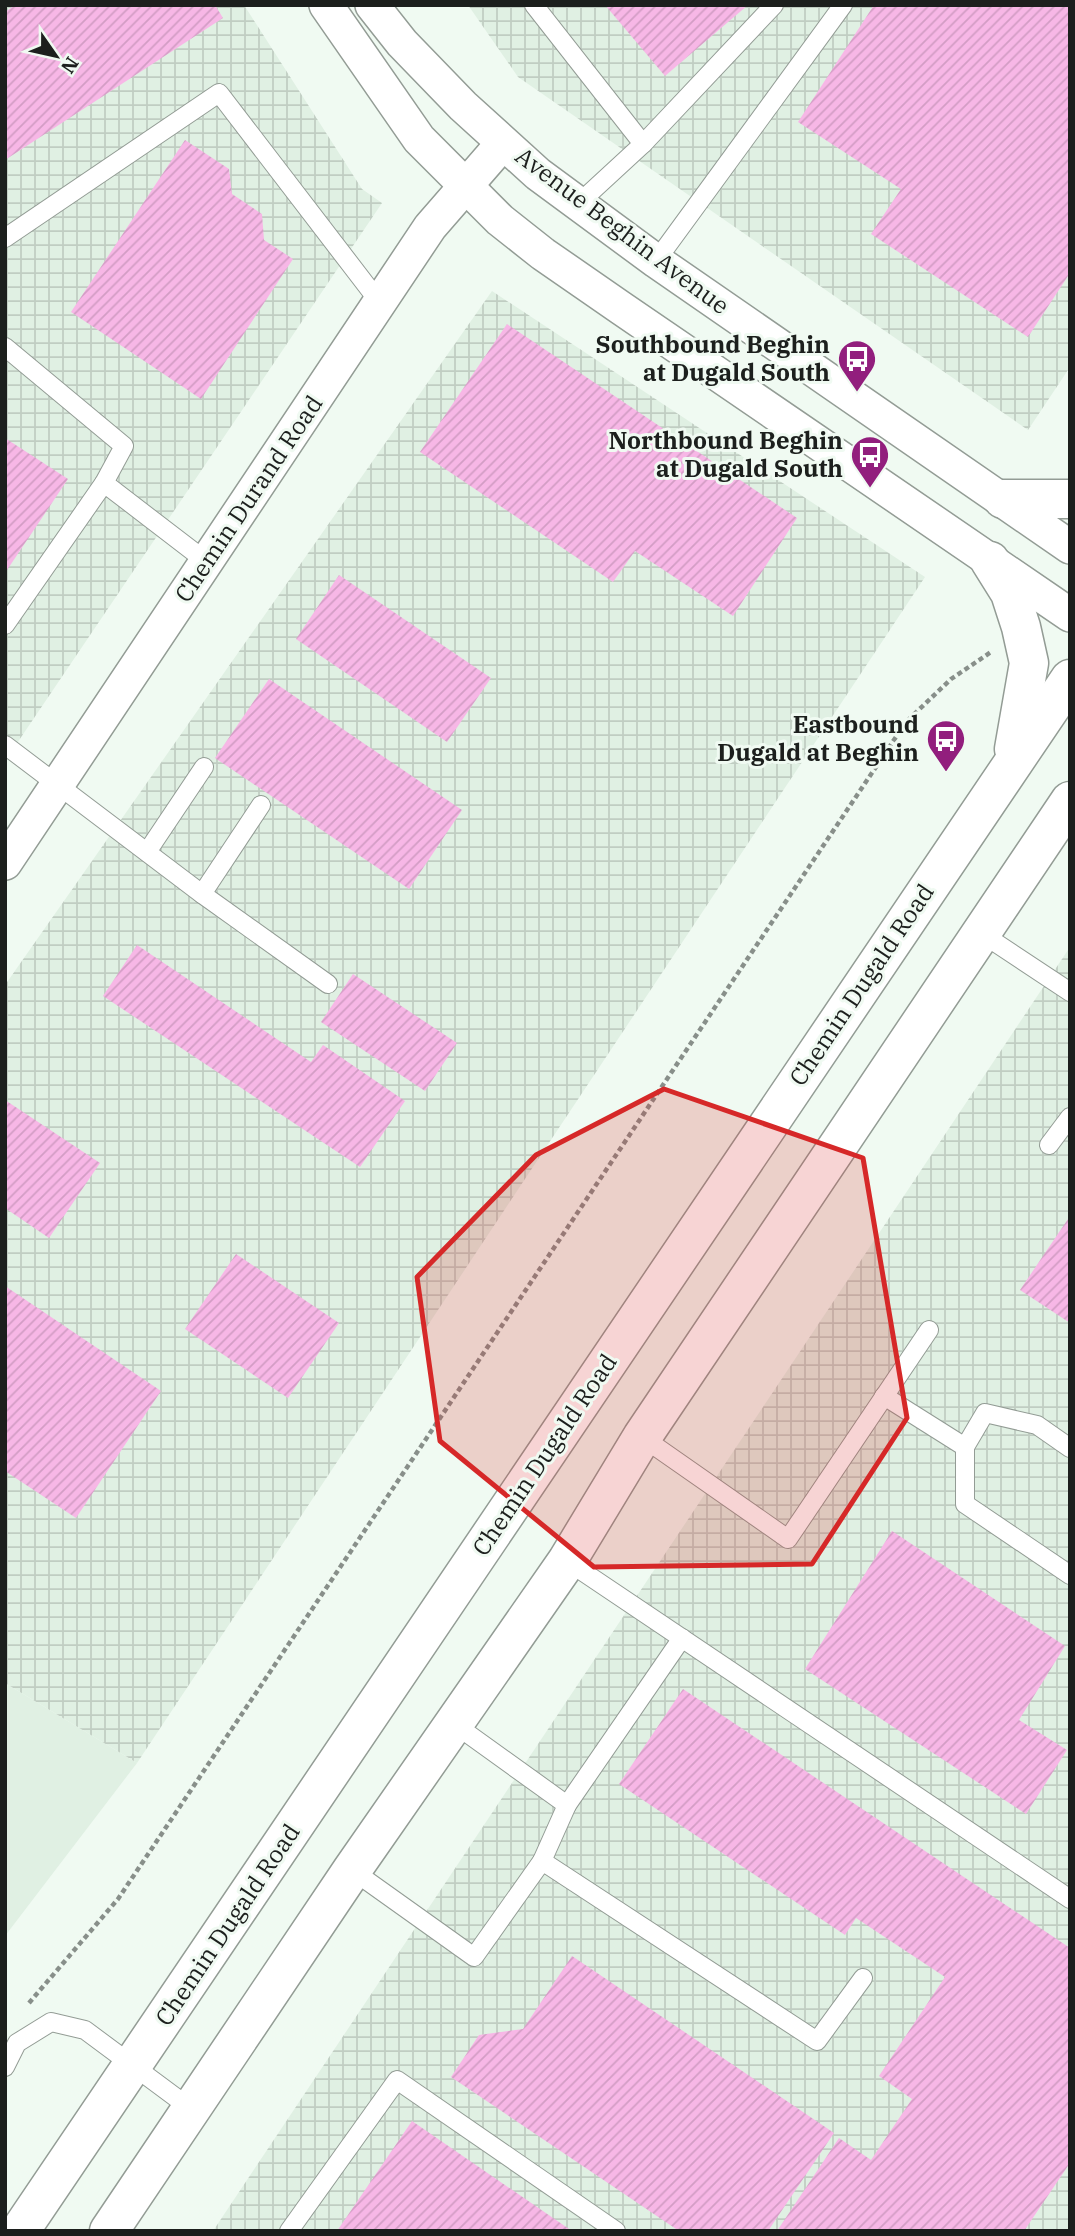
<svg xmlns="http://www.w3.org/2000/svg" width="1075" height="2236" font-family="'IBM Plex Serif',serif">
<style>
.built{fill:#e0f0e3}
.industrial{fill:url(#industrial-grid)}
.building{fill:url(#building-hatch)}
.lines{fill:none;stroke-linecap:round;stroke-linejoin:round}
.service-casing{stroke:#939c95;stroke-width:20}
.minor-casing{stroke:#939c95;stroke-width:36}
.secondary-casing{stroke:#939c95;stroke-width:41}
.path{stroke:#888f8a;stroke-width:4.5;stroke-dasharray:5 3.5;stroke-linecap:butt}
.service{stroke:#fff;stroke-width:18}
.minor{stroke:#fff;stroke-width:33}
.secondary{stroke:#fff;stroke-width:38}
.marked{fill:#d62828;fill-opacity:0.2;stroke:#d62828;stroke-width:5;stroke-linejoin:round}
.labels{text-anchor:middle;stroke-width:6;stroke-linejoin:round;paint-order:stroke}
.street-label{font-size:24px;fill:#1c1f1d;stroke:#f0faf2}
.poi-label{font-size:24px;font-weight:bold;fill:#1c1f1d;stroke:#f0faf2;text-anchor:end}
</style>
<defs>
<pattern id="industrial-grid" width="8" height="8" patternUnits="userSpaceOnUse" patternTransform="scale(1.75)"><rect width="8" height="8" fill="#e0f0e3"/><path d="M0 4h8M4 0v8" fill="none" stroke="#c0cdc2"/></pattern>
<pattern id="building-hatch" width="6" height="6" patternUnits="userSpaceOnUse" patternTransform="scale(1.75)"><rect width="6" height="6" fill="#f7b7e6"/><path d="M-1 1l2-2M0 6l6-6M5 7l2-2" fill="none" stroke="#d39dc5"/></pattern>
</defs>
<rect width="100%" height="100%" fill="#f0faf2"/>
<polygon class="built" points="5,1683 137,1763 5,1936"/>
<g class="industrial">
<polygon points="5,5 244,5 362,189 382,203 5,761"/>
<polygon points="468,5 1070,5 1070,367 1028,430 518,77"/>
<polygon points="492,291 925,577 137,1763 5,1683 5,985"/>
<polygon points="1070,947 1070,2231 213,2231"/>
</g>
<g class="building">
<polygon points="15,5 215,5 223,18 5,160 5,12"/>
<polygon points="605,5 748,5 665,76"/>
<polygon points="874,5 1070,5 1070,273 1028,337 871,234 901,189 798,122"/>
<polygon points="185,140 229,169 232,194 262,214 264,240 293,259 201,399 71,312"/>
<polygon points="507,324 797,518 733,616 635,551 613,582 420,452"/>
<polygon points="5,438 68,479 5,573"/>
<polygon points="339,575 491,678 447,742 296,639"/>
<polygon points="269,679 462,810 409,889 215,758"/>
<polygon points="137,945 311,1062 323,1045 405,1101 360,1167 103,996"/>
<polygon points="353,974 457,1043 425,1091 321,1022"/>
<polygon points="5,1100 100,1163 49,1238 5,1208"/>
<polygon points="1070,1216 1070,1323 1020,1290"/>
<polygon points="236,1254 339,1323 288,1398 185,1329"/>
<polygon points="5,1286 161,1391 76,1518 5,1471"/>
<polygon points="892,1531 1065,1646 1019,1720 1067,1750 1026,1814 805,1669"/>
<polygon points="683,1689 1070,1948 1070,2163 1024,2231 777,2231 839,2138 871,2160 912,2099 879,2076 945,1977 856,1918 845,1935 619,1784"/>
<polygon points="572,1956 834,2133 768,2231 679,2231 451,2077 479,2035 523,2029"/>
<polygon points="412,2121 572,2231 337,2231"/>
</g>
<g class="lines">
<g class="service-casing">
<g id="service">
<polyline points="534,5 643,144"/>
<polyline points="579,203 643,144 774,5"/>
<polyline points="5,238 219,93 380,303"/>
<polyline points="656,261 843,5"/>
<polyline points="5,347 124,446 104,483 207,562"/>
<polyline points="5,625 104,483"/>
<polyline points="5,745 202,894 328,984"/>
<polyline points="147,852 204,767"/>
<polyline points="202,894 261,805"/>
<polyline points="981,933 1070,992"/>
<polyline points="1049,1145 1070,1117"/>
<polyline points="884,1396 965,1447 985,1413 1037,1425 1070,1448"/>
<polyline points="642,1437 788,1539 929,1330"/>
<polyline points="965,1447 965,1504 1070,1575"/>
<polyline points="567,1561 1070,1899"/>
<polyline points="453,1723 567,1805 682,1638"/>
<polyline points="542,1861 567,1805"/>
<polyline points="352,1870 474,1957 542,1861 817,2041 863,1978"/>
<polyline points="5,2067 17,2043 51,2022 85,2030 190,2108"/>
<polyline points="289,2231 397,2080 616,2231"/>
</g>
</g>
<g class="minor-casing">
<g id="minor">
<polyline points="326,5 419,139 500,220 543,254 621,308 1070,615"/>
<polyline points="372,5 402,43 463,106 538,174 656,261 1070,547"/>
<polyline points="5,863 430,227 503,143"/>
</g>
</g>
<g class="secondary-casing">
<g id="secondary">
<polyline points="1003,499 1070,499"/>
<polyline points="990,561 1010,593 1021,627 1029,663 1014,749"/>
<polyline points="20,2231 1070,679"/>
<polyline points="109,2231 352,1870 567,1561 642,1437 1070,801"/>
</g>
</g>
<polyline class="path" points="29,2003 118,1899 906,722 951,679 991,652"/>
<use href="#service" class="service"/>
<use href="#minor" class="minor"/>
<use href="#secondary" class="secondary"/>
</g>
<path class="marked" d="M664 1089 863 1158 907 1418 812 1564 594 1567 440 1441 417 1277 536 1155Z"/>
<defs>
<g id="bus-pin" transform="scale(2.0125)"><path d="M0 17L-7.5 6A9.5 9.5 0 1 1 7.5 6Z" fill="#921e7d" stroke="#f0faf2"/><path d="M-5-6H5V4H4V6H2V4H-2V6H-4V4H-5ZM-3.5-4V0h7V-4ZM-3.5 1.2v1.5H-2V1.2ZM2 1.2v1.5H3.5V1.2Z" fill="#fff"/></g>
</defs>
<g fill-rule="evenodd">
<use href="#bus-pin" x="857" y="359"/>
<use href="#bus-pin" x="870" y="455"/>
<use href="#bus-pin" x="946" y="739"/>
</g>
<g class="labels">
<g class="street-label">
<text transform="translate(622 231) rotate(37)" y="8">Avenue Beghin Avenue</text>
<text transform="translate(249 499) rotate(-56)" y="8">Chemin Durand Road</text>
<text transform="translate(862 985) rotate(-56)" y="8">Chemin Dugald Road</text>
<text transform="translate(545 1455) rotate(-56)" y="8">Chemin Dugald Road</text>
<text transform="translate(228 1925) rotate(-56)" y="8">Chemin Dugald Road</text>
</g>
<g class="poi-label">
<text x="830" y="353">Southbound Beghin<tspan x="830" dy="28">at Dugald South</tspan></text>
<text x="843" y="449">Northbound Beghin<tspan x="843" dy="28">at Dugald South</tspan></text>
<text x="919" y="733">Eastbound<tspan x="919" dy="28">Dugald at Beghin</tspan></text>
</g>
</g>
<rect width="1075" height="2236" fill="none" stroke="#1c1f1d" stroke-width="14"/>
<g transform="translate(56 56) rotate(124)" stroke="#f0faf2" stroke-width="5" paint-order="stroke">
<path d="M0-5L12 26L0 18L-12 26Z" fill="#1c1f1d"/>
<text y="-10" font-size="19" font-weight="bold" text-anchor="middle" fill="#1c1f1d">N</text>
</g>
</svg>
